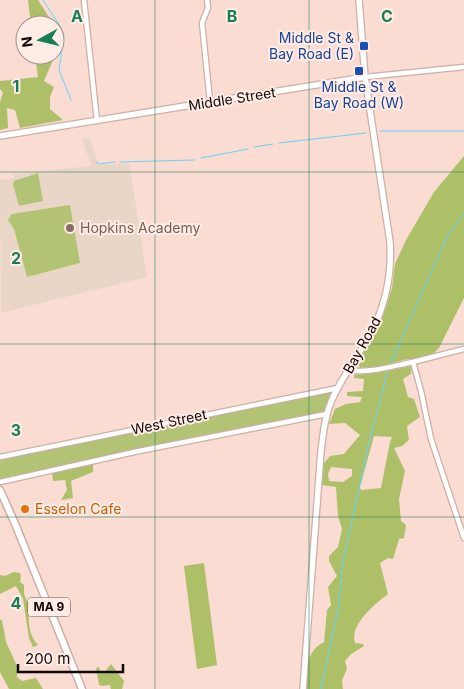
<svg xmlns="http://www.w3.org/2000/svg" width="464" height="689" font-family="Inter,sans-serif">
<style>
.education{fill:#e9d6c6}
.green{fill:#b2c375}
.forest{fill:#aec067;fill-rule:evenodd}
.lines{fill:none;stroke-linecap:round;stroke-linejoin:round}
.stream{stroke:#63d3fd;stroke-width:1}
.minor-casing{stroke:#ccafa5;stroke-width:7}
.major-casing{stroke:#ccafa5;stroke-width:8}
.highway-casing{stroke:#ccafa5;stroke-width:9}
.minor{stroke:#fff;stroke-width:4.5}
.major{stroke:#fff;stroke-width:5.5}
.highway{stroke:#fff;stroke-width:6}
.grid{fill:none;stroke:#197d56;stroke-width:1;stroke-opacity:0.55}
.transit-dot{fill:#1a4fb4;stroke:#ffece6;stroke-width:2}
.education-dot{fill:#8d6e63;stroke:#ffece6;stroke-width:2}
.food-dot{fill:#e8710a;stroke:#ffece6;stroke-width:2}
.labels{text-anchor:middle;stroke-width:4;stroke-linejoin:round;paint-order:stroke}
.shield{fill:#ffece6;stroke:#594d49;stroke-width:1}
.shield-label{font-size:12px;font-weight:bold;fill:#120906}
.transit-label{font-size:14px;fill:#164399;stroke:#ffece6;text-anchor:end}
.street-label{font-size:14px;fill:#120906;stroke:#ffece6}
.education-label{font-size:14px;fill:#785e54;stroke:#ffece6;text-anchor:start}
.food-label{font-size:14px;fill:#c56008;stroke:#ffece6;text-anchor:start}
.grid-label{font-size:16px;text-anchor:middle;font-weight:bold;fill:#197d56;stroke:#ffece6;stroke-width:4;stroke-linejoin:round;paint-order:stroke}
</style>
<rect width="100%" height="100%" fill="#fadcd2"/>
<polygon class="education" points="89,137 99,165 129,163 147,277 1,313 0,180 14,178 14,174 91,166 82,138"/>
<g class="green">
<polygon points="38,173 43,201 19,206 13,184 14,181"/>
<polygon points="70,205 80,263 27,277 14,229 8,220 12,214"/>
<polygon points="332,391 325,412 0,479 0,459"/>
</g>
<g class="forest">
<polygon points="28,0 38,0 54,25 31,25"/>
<polygon points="35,55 55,55 44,81 54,87 50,97 50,109 63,120 20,128 15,110 7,108 8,128 0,130 0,102 3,93 0,89 0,81 38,77"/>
<polygon points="464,156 464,298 439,348 431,356 403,360 386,365 361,369 357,363 382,319 392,288 395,264 406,240 434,192"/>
<path d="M412 366 411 374 403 379 408 397 414 399 420 417 407 426 409 440 402 446 394 448 405 471 399 499 401 521 406 525 404 538 399 539 393 559 388 558 380 563 388 594C376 603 349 625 355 643L363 644 364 646 351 654 345 661 347 669 342 680 343 689H305C308 669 305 652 324 642L327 610 331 605 328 587 337 576 329 561V556L338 547 342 529 338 516 336 487 322 485 324 463 330 456 344 454 360 435 345 423 329 424 335 409 346 404 360 402 362 397 347 396V392L363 391 364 379 354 378V375L382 372ZM374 436 392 437 390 442 381 488 361 490 360 487ZM331 467 352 469V476L343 482 329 481 328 474Z"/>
<polygon points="93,463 93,472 71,481 73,498 61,500 67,490 65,480 53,481 52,473"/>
<polygon points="204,563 217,665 197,669 184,566"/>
<path d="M14 572 20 573 21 576 20 582 24 585V594L30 608C27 620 29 636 38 645L33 647 29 638 23 599 16 586 0 594V575L5 576Z"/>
<polygon points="0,620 2,620 6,642 17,666 17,677 22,681 36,678 43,689 9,689 0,672"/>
<polygon points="111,664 124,681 122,689 111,689 110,685 103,686 99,685 96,668 99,667 101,673 104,673"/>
</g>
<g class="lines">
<g class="stream">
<polyline points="43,0 60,26 64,35 59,70 71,100"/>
<polyline points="380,131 464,131"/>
<polyline points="279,143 366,133"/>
<polyline points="254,147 273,144"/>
<polyline points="201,158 248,149"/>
<polyline points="96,162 99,164 115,162"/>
<polyline points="120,162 194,160"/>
<polyline points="391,362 447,237 464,213"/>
<polyline points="321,689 339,605 342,566 369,443 388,370"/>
</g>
<g class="minor-casing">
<g id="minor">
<polyline points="84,0 97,121"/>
<polyline points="207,0 208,8 202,23 210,102"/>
<polyline points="365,77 464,67"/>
<polyline points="413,362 464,349"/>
<path d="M347 370C368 374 393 366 413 362L421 391 431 439 464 538"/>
<polyline points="0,457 338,388"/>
<polyline points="0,482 139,451 327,414"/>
</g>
</g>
<g class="major-casing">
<g id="major">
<polyline points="0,136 365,77"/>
<path d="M303 689 321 451C323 434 325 417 331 402 341 378 357 358 370 335 385 307 392 274 390 242L365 77 359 0"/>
</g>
</g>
<g class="highway-casing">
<polyline id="highway" points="0,490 16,526 82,689"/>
</g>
<use href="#minor" class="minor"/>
<use href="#major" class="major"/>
<use href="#highway" class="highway"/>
</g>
<path class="grid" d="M155 0V689M309 0V689M0 172H464M0 344H464M0 517H464"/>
<g class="transit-dot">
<rect x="359" y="41" width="10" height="10" rx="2.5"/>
<rect x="354" y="66" width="10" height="10" rx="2.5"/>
</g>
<circle class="education-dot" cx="70" cy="228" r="5"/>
<circle class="food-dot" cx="25" cy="509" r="5"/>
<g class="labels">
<rect class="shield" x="28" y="597.5" width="42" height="19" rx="4"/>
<g class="shield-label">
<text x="49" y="611">MA 9</text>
</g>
<g class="transit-label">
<text x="354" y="43">Middle St &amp;<tspan x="354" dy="16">Bay Road (E)</tspan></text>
<text x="359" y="92" text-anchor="middle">Middle St &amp;<tspan x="359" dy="16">Bay Road (W)</tspan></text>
</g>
<g class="street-label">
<text transform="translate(232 99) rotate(-9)" y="5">Middle Street</text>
<text transform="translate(362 345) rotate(-61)" y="5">Bay Road</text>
<text transform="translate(169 422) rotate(-12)" y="5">West Street</text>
</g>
<g class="education-label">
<text x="80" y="233">Hopkins Academy</text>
</g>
<g class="food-label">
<text x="35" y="514">Esselon Cafe</text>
</g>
</g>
<g class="grid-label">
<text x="77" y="22">A</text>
<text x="232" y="22">B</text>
<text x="387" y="22">C</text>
<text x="16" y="92">1</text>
<text x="16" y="264">2</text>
<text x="16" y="436">3</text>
<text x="16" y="609">4</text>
</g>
<g transform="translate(40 40) rotate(262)"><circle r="24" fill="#ffece6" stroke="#a0918c"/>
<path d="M0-4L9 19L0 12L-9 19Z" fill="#197d56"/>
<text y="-8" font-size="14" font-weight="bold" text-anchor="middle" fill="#120906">N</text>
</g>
<path d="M18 664v8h105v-8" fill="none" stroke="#120906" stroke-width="2.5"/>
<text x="25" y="664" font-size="15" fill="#120906" stroke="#ffece6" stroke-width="4" paint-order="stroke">200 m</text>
</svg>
